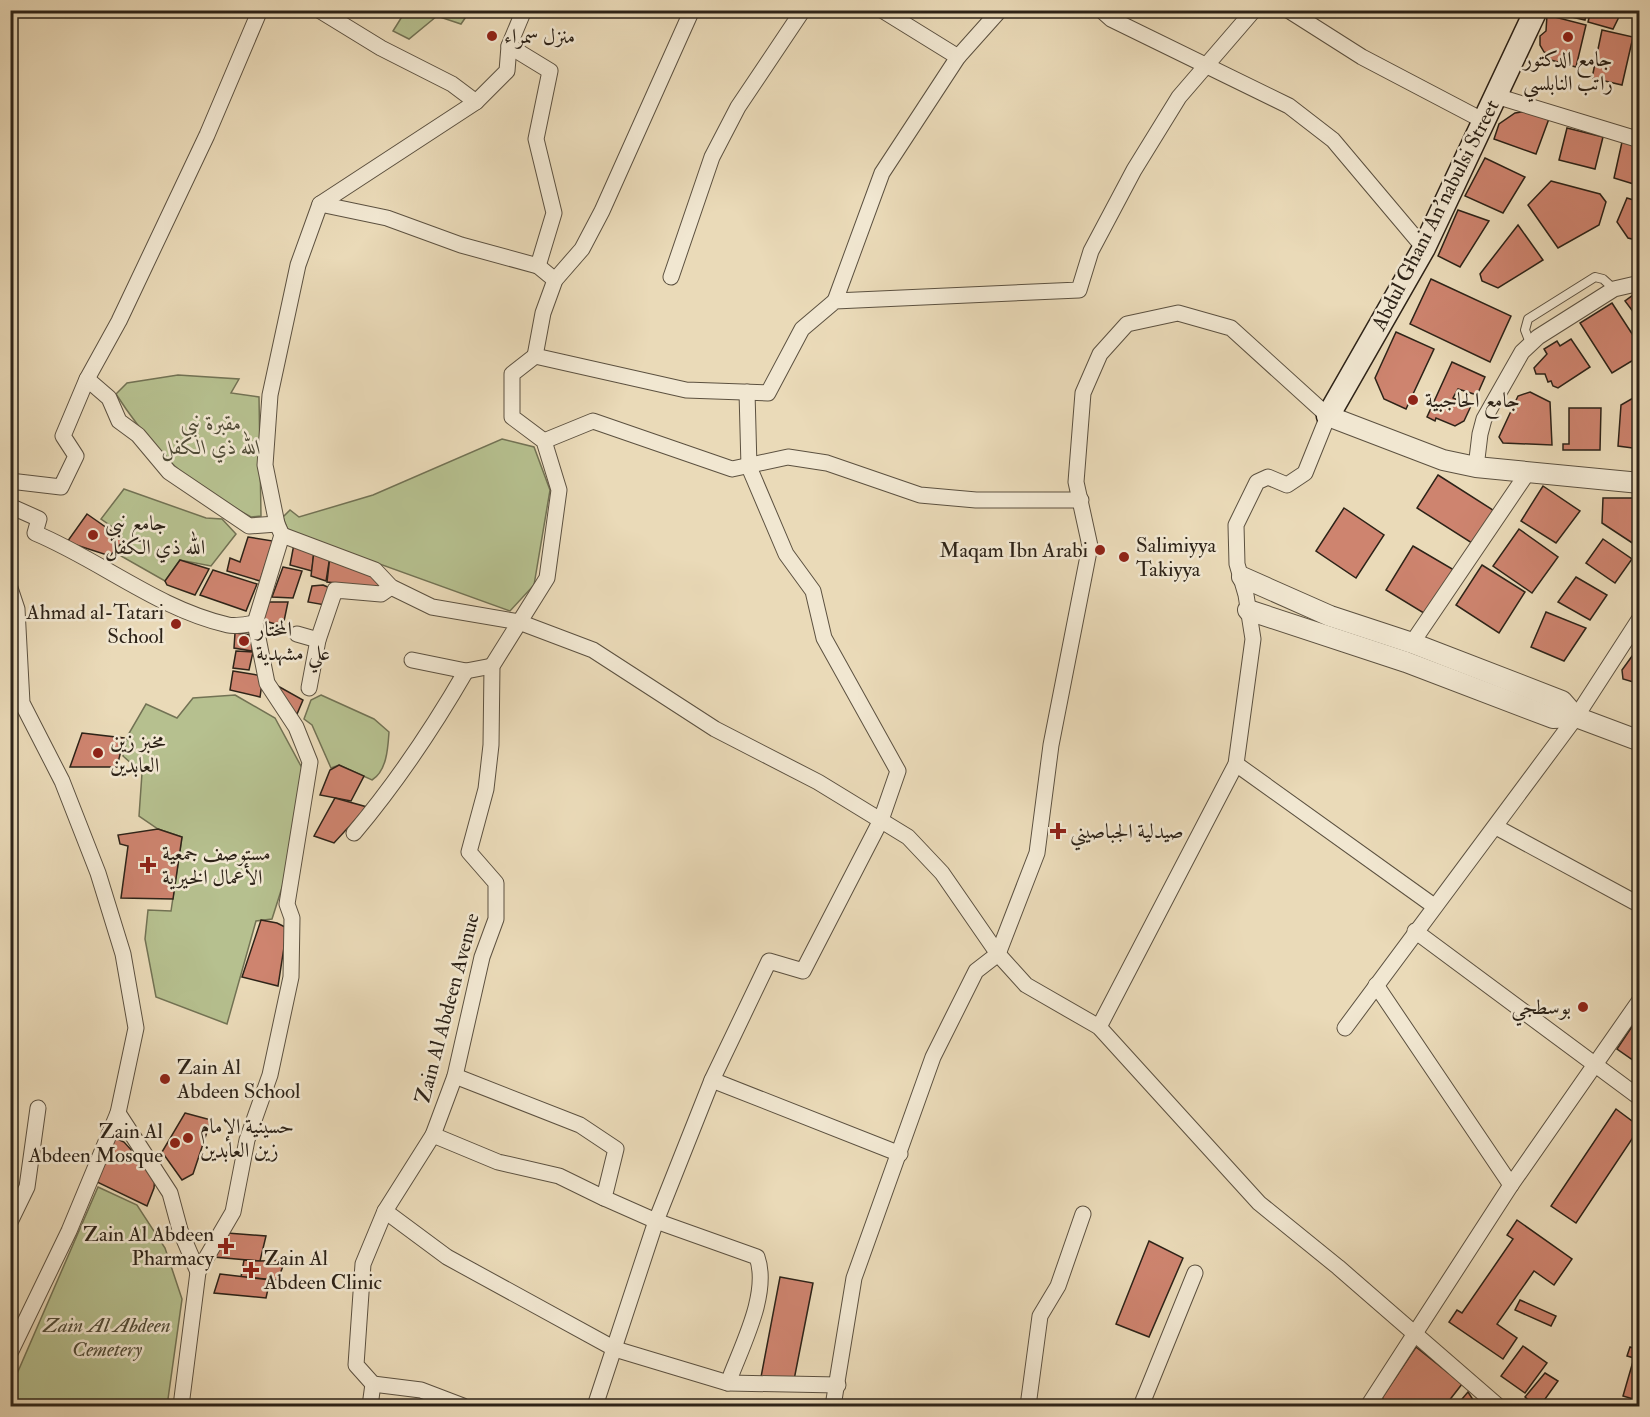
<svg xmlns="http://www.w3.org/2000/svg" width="1650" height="1417" font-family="'IM FELL Double Pica',Amiri,serif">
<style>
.green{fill:#b6c08f;stroke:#727254;stroke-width:1.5}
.building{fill:#ce846f;stroke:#2d2318;stroke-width:1.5}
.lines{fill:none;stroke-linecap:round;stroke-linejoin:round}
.service-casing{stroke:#5c5140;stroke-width:10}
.minor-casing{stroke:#5c5140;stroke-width:17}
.tertiary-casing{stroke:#5c5140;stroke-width:22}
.secondary-casing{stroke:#2d2318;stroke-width:25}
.service{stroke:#f1e7d1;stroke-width:8}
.minor{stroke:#f1e7d1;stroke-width:15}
.tertiary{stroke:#f1e7d1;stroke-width:20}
.secondary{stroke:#f1e7d1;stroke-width:22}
.poi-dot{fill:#8f2418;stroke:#f1e7d1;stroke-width:2}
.labels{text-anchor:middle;stroke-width:5;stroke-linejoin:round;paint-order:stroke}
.poi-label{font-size:21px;fill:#2d2318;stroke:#f1e7d1;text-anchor:start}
.street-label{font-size:21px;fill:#2d2318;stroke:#f1e7d1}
.park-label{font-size:21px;font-style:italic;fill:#4f4a36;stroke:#f1e7d1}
</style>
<rect width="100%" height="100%" fill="#eadab8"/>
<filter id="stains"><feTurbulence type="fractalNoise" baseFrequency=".00333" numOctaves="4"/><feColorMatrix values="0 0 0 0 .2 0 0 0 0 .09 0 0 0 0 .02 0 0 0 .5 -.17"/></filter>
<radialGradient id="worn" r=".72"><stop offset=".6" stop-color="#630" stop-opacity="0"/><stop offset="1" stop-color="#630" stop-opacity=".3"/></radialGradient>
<g class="green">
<polygon points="399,11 470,11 461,24 437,16 409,39 393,31 403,15"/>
<path d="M178 375 239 379 231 393 259 397 261 516 251 517C235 508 219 499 203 489 169 466 138 428 116 394L127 383Z"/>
<polygon points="502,439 534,447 550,490 534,585 510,611 288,531 283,517 290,510 299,517 373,495"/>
<polygon points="124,489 206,518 222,519 236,534 211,566 180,560 165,581 114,552 123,540 114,528 101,519"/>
<polygon points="235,695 275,718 302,768 285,878 272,919 256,921 227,1024 156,997 145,939 148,910 171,911 182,837 158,829 139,816 142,773 123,756 128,735 146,704 177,718 193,698"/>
<path d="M321 695 374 719 389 732C388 747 387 771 372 780L339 765 331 768 312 725 304 719 311 700Z"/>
<polygon points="98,1187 137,1205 165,1248 182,1299 167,1406 11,1406 13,1383"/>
</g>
<g class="building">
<polygon points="1555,10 1587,10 1585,20 1554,13"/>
<polygon points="1591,10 1627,10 1625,16 1619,17 1613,29 1588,22"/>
<polygon points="1547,15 1586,25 1576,67 1547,59 1549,54 1544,52 1540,45 1540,36 1546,31"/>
<polygon points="1602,30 1633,37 1622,85 1592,78"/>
<polygon points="1534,110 1550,116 1536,154 1494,139 1499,124 1515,113"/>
<polygon points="1567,128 1603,137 1595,169 1559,160"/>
<polygon points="1622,142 1640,147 1640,186 1614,178"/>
<polygon points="1485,158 1525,177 1503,213 1465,196"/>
<polygon points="1551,181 1600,194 1606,202 1599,225 1558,248 1528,205"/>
<polygon points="1627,198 1640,202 1640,241 1628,238 1617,222"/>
<polygon points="1458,210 1489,221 1460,267 1438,256"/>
<polygon points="1518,225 1543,260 1498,288 1482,281 1480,274"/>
<polygon points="1431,279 1511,316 1490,362 1410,324"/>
<polygon points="1640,290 1640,321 1625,301"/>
<polygon points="1612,303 1640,346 1640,356 1612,373 1580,323"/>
<polygon points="1396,332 1434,349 1406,409 1384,399 1375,378"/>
<polygon points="1571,339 1590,367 1558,388 1553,386 1551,381 1548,382 1545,374 1536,374 1534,368 1547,354 1544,349 1557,341 1560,346"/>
<polygon points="1452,362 1485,377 1477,395 1458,389 1453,398 1471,406 1464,421 1455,426 1436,418 1435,421 1427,417"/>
<polygon points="1530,392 1550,402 1552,445 1503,443 1499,437 1518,396"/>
<polygon points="1640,394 1640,449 1618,446 1621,405"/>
<polygon points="1569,408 1601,408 1600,450 1563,450 1563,444 1569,444"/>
<polygon points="1438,475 1496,512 1475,545 1417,508"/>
<polygon points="1543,486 1580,511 1556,543 1521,521"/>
<polygon points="1603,498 1640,498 1640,548 1602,523"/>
<polygon points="1344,508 1384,535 1356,578 1316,551"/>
<polygon points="87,514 124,540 110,556 67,542"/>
<polygon points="1519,529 1558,557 1532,593 1493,566"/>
<polygon points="248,537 273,541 260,581 227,571 230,558 240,562"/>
<polygon points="1603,539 1632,559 1615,583 1586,563"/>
<polygon points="294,544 314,551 312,571 290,565"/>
<polygon points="1413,546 1454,570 1427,615 1386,590"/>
<polygon points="314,551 330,556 326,581 311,576"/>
<polygon points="330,556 373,572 384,588 327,582"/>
<polygon points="180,560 209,569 195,595 167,585 165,581"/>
<polygon points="1482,565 1525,592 1499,633 1456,605"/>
<polygon points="283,567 302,571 293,598 272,597"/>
<polygon points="213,570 257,584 246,611 200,595"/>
<polygon points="1576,577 1607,595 1590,620 1558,602"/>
<polygon points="323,585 330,588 325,605 308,602 312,586"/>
<polygon points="268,602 288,602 283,626 261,620"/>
<polygon points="1546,612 1586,628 1564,661 1531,647"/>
<polygon points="235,633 253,635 252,651 234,648"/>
<polygon points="1640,645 1640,684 1623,679 1622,670"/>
<polygon points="236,651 253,652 249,670 233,668"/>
<polygon points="233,671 263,676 260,697 230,690"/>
<polygon points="276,685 303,700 297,714 289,708"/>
<polygon points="82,733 124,738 117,767 70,767"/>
<polygon points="339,765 364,776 351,801 320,795 330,770"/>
<polygon points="335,798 367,807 334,843 314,836"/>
<polygon points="158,829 182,837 173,899 121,898 128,846 120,844 118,835"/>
<polygon points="261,920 277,923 287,928 278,986 242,977"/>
<polygon points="1635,1022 1640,1025 1640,1065 1617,1049"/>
<polygon points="1616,1109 1640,1127 1576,1223 1551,1206"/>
<polygon points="185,1113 211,1120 193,1174 182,1180 162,1152"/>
<polygon points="115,1138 124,1142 155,1176 154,1188 147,1206 97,1182"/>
<polygon points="1517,1220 1572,1259 1554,1285 1534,1271 1497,1324 1517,1338 1503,1359 1449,1322 1457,1310 1462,1313 1513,1239 1507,1235"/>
<polygon points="227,1233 266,1236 260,1261 214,1257"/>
<polygon points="1149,1241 1183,1258 1149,1337 1116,1324"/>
<polygon points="244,1260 260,1261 285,1260 278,1280 241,1277"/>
<polygon points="220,1274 270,1280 266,1298 214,1293"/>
<polygon points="780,1277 813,1283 794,1380 761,1377"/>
<polygon points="1520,1300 1556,1316 1551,1326 1515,1310"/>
<polygon points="1523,1346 1547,1363 1525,1393 1501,1376"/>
<polygon points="1416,1347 1462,1384 1445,1406 1391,1406 1382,1398"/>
<polygon points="1630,1347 1640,1350 1640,1401 1623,1396 1634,1358 1627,1356"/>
<polygon points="1545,1373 1558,1381 1540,1406 1536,1406 1525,1397"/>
<polygon points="1468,1392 1477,1406 1456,1406"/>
</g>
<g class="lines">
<g class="service-casing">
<polyline id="service" points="1530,343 1525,330 1528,319 1595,277 1603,279 1614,289"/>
</g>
<g class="minor-casing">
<g id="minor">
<polyline points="319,10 381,48 452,84 476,102"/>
<polyline points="882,10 958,57"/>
<polyline points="1101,10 1111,19 1289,106 1333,140 1424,248"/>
<polyline points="1288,10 1362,57 1484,121"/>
<polyline points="509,46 550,71 536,139 554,213 538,266"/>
<polyline points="1496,96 1640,140"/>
<polyline points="320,204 387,218 461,245 538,266 555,280"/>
<polyline points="671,277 712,157 738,107 803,10"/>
<polyline points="835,301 882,173 958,57 1000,10"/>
<polyline points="535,356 686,390 768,393 802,329 835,301 1079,290 1091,251 1134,170 1179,97 1254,10"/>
<polyline points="535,356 543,313 555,280 582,249 602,211 692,10"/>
<polyline points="87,379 109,398 119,421 138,435 169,472 249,526 277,524"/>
<polyline points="544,441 593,421 732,469 788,457 827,463 920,495 976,500 1081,500"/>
<polyline points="1476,467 1480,434 1484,419 1522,352 1538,337 1614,289 1640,283"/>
<polyline points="10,481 61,487 76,456 63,436 87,379 119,321 207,135 260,10"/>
<path d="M10 506 39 519 35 533C100 560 158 609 228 625 236 627 247 624 255 623"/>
<polyline points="282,535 375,570 391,587 432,607 519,622 593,650 715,729 818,782 908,837 942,873 998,954 1026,985 1099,1027 1259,1203 1338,1267 1498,1406"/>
<polyline points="10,588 17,609 22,703 62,781 98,873 123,954 136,1028 118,1113 170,1193 180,1230 198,1272"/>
<polyline points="297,634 318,640"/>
<polyline points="1412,643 1528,472"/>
<polyline points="412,660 466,671 492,666"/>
<polyline points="309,688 318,640 335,590 381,594 391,587"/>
<polyline points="1236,764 1434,906"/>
<polyline points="1496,827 1640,905"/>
<path d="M354 833C397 782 433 728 466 671"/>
<polyline points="1415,931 1640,1098"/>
<polyline points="1376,985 1511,1185"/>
<polyline points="1345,1028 1576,717 1640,618"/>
<path d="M455 1076 580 1125 616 1149 604 1198 656 1221 757 1257C770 1294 741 1347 728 1383"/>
<polyline points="712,1080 900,1154"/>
<polyline points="433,1135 498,1162 559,1176 604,1198"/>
<polyline points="385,1211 447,1257 615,1349 728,1383 838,1385"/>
<polyline points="10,1222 27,1187 38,1108"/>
<polyline points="10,1353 69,1231 118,1113"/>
<polyline points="373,1384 421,1390 463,1406"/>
<polyline points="181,1406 198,1272 233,1212 247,1140 270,1075 291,977 292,918 287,904 310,762 296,727 267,683 255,623 282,535 277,524 265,465 270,395 298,265 320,204 476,102 507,71 509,46 524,10"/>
<polyline points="370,1406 373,1384 356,1365 363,1264 385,1211 433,1135 455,1076 482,957 496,919 496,883 469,852 486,789 491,745 492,666 547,578 559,490 544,441 512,417 512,374 535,356"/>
<polyline points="595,1406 656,1221 712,1080 769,961 803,971 881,820 898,771 824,638 813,591 786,554 749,467 747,392"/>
<polyline points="833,1406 854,1278 933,1057 976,971 998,954 1037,853 1051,745 1090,546 1076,482 1083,393 1100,354 1127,324 1178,313 1231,328 1328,416 1305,473 1287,485 1268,477 1257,482 1236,525 1237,564 1246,595 1253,639 1236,764 1099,1027"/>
<polyline points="1028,1406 1040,1316 1058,1286 1083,1214"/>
<polyline points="1141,1406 1195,1273"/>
<polyline points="1368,1406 1511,1185 1640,1000"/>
</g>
</g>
<g class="tertiary-casing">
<g id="tertiary">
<polyline points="1328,416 1443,460 1476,467 1640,483"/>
<polyline points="1242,577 1330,616 1412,643 1562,701 1576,717"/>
<polyline points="1248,610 1406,662 1553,718 1576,717 1640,741"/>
</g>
</g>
<g class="secondary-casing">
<polyline id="secondary" points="1328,416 1424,248 1536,10"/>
</g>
<use href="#service" class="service"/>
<use href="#minor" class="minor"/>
<use href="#tertiary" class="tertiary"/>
<use href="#secondary" class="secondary"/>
</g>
<g class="poi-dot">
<circle cx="492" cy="36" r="6"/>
<circle cx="1568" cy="37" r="6"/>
<circle cx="1413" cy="400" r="6"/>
<circle cx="93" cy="535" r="6"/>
<circle cx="1100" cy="550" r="6"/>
<circle cx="1124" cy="557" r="6"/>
<circle cx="176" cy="624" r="6"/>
<circle cx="244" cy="641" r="6"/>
<circle cx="98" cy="753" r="6"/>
<path d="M1055 822h6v6h6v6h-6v6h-6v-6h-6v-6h6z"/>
<path d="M145 856h6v6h6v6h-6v6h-6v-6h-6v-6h6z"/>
<circle cx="1583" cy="1007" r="6"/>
<circle cx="165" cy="1079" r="6"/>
<circle cx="188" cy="1138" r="6"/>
<circle cx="175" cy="1143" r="6"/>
<path d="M223 1237h6v6h6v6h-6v6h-6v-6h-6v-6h6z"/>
<path d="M248 1261h6v6h6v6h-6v6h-6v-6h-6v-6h6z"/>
</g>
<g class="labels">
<g class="poi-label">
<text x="504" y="43">منزل سمراء</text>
<text x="1568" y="66" text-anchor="middle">جامع الدكتور<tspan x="1568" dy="24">راتب النابلسي</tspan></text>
<text x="1425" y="407">جامع الحاجبية</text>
<text x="105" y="530">جامع نبي<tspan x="105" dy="24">الله ذي الكفل</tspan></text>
<text x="1136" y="552">Salimiyya<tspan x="1136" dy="24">Takiyya</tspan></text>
<text x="1088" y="557" text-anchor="end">Maqam Ibn Arabi</text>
<text x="164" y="619" text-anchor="end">Ahmad al-Tatari<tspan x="164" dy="24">School</tspan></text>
<text x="256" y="636">المختار<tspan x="256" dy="24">علي مشهدية</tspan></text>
<text x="110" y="748">مخبز زين<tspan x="110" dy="24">العابدين</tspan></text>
<text x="1070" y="838">صيدلية الجباصيني</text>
<text x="162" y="860">مستوصف جمعية<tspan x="162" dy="24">الأعمال الخيرية</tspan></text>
<text x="1571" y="1014" text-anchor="end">بوسطجي</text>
<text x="177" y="1074">Zain Al<tspan x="177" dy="24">Abdeen School</tspan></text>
<text x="200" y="1133">حسينية الإمام<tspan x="200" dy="24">زين العابدين</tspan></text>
<text x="163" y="1138" text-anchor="end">Zain Al<tspan x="163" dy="24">Abdeen Mosque</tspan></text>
<text x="214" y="1241" text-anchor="end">Zain Al Abdeen<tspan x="214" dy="24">Pharmacy</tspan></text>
<text x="264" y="1265">Zain Al<tspan x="264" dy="24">Abdeen Clinic</tspan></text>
</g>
<g class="street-label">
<text transform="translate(1435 215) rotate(-63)" y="7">Abdul Ghani An'nabulsi Street</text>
<text transform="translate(447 1008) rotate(-75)" y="7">Zain Al Abdeen Avenue</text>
</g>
<g class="park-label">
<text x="211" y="430">مقبرة نبي<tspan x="211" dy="24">الله ذي الكفل</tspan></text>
<text x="107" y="1332">Zain Al Abdeen<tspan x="107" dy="24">Cemetery</tspan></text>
</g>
</g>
<rect width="1650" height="1417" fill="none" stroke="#eadab8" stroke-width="36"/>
<rect x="12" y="12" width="1626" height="1393" fill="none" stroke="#2d2318" stroke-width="3"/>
<rect x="18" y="18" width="1614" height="1381" fill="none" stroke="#2d2318" stroke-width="1.5"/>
<rect width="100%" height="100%" filter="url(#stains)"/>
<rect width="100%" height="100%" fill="url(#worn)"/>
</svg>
